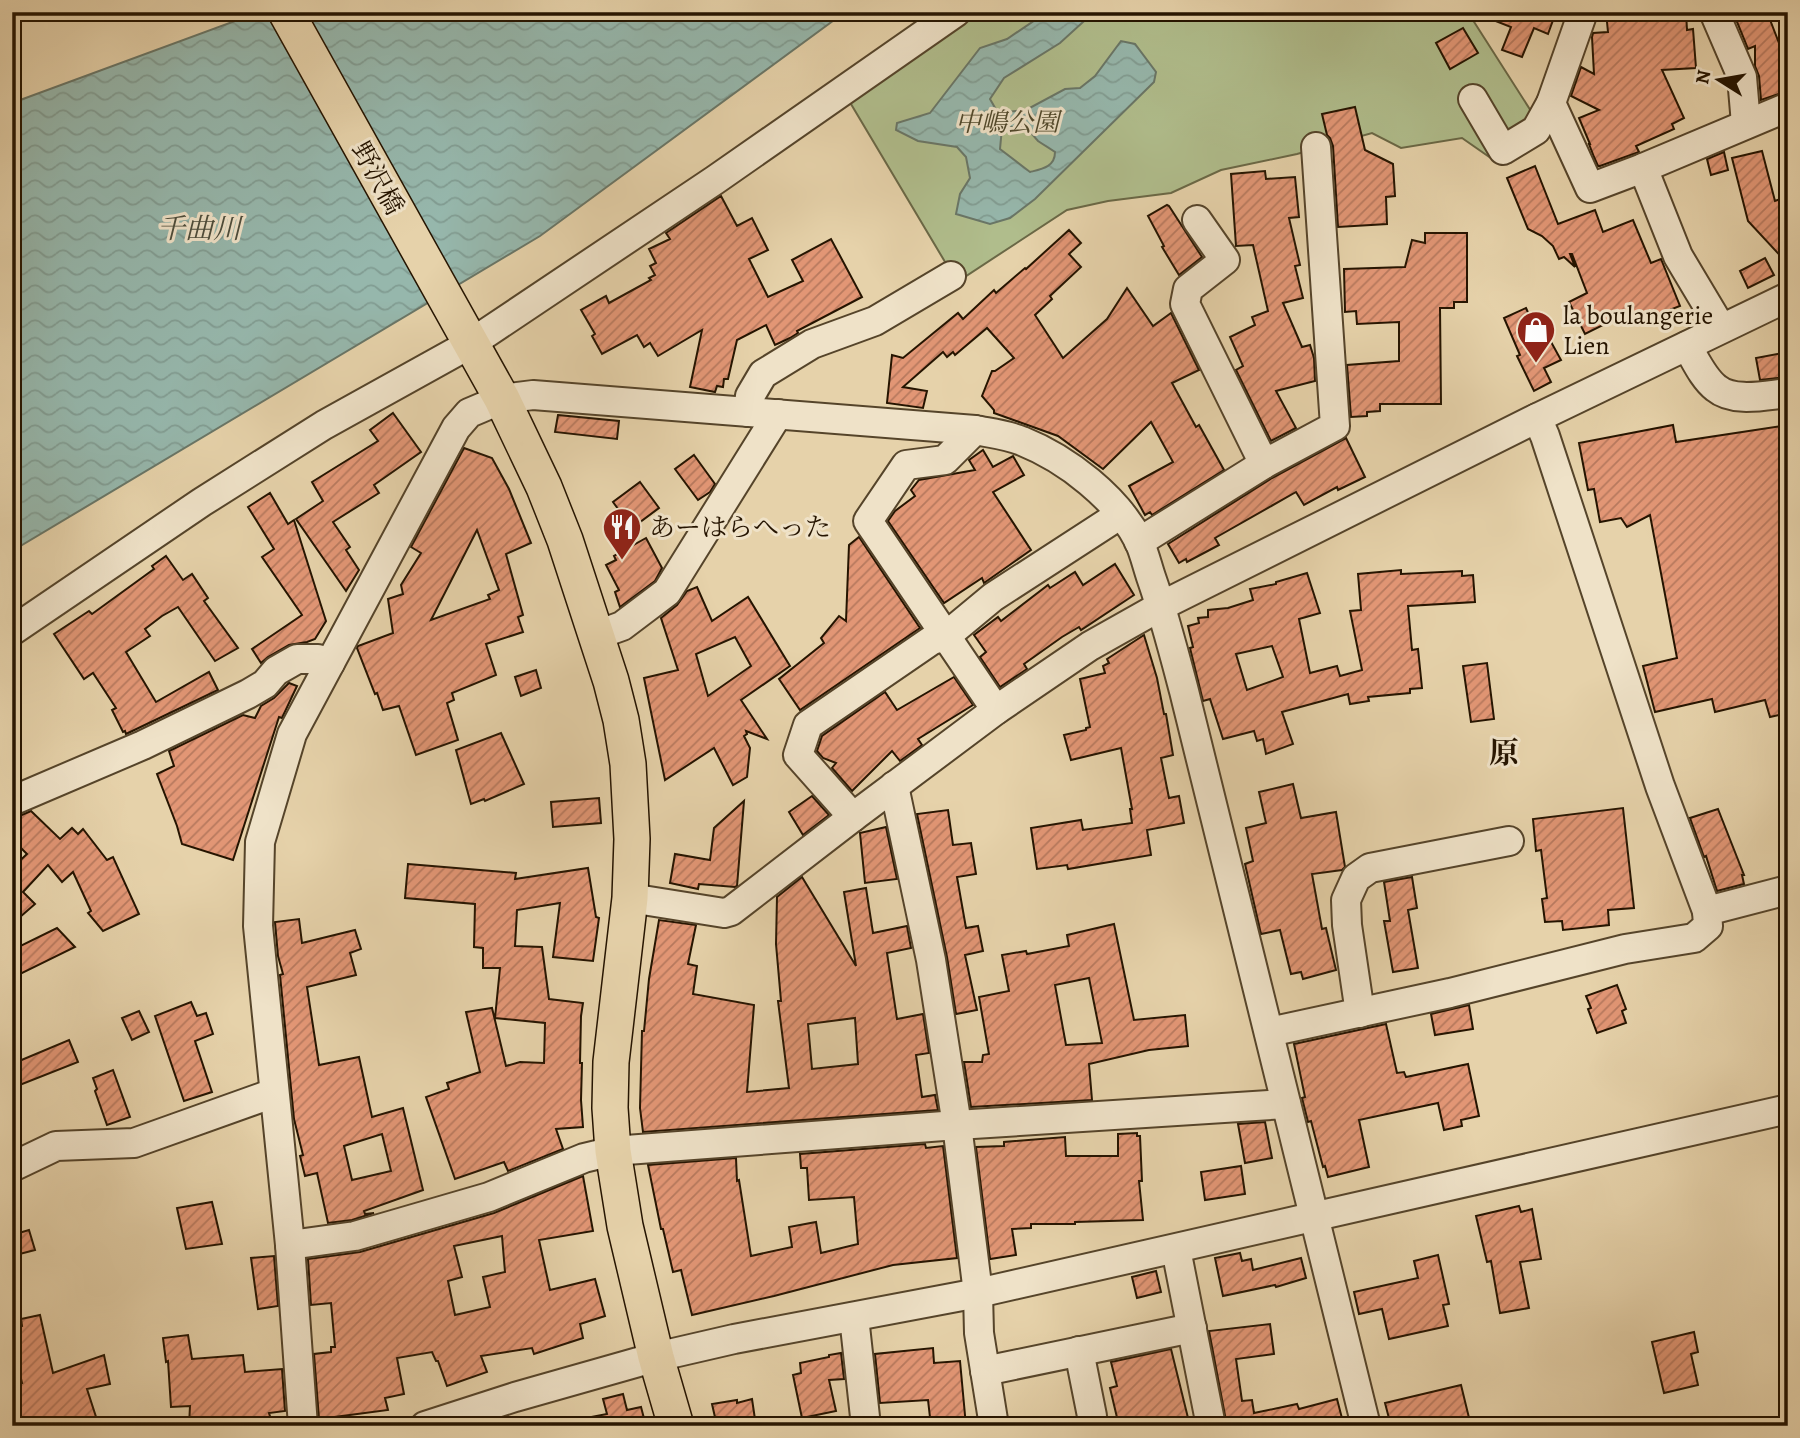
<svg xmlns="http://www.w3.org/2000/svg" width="1800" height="1438" font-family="Alegreya,'Noto Serif JP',serif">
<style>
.park{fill:#b0bd8c;stroke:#6a6846;stroke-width:2}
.water{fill:url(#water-waves);stroke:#697667;stroke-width:2;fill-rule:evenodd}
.building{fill:url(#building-hatch);stroke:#251400;stroke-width:2;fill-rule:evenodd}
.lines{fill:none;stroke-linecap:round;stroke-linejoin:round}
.minor-casing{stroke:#55442a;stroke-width:32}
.major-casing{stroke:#251400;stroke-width:38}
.minor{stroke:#efe2c8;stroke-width:28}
.major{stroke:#e6d2aa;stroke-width:35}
.labels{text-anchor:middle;stroke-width:6;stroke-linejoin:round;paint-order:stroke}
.park-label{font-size:26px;font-style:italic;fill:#4f472a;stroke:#efe2c8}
.street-label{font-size:26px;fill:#251400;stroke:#efe2c8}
.poi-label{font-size:26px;fill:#251400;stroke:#efe2c8;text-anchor:start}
.water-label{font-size:28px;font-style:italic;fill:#4d4d3c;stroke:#efe2c8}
.quarter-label{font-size:30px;font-weight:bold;fill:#251400;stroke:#efe2c8}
</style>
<defs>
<pattern id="water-waves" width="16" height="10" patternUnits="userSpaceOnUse" patternTransform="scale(1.75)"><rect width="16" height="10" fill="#96b7ac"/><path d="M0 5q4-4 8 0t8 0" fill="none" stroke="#819c92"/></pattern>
<pattern id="building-hatch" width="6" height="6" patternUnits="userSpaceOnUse" patternTransform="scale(1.75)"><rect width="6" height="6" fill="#e29675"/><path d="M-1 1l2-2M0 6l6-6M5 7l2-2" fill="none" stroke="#b7795e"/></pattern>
</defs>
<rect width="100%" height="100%" fill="#e6d2aa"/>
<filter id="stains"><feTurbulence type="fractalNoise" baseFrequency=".00286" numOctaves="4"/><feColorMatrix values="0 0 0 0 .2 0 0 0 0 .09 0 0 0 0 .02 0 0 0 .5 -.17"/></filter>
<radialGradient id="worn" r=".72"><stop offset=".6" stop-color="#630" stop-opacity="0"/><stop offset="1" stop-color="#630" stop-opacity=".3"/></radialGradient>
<polygon class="park" points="980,12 1470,12 1469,14 1545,133 1498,163 1462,138 1401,148 1372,133 1297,154 1221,170 1171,193 1108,201 1067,210 957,282 848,99"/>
<g class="water">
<polygon points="249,12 845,12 540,236 12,551 12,103 246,17"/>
<path d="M1047 12H1094L1060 43 1004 78 990 99 998 113 1026 110 1065 89 1080 88 1095 76 1121 41 1135 44 1156 72 1154 82 1035 199 1010 218 990 224 956 214 960 194 970 178 966 157 957 147 918 141 896 130 897 123 930 113 980 48 1007 39ZM1025 126 1038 141 1055 152C1055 167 1042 169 1030 172L1000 149 1002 128Z"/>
</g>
<g class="building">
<polygon points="1478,12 1556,12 1548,34 1534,28 1522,57 1502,50 1511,27 1478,14"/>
<polygon points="1606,12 1686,12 1687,30 1693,29 1696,68 1662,70 1684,118 1672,124 1674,129 1636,146 1639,152 1600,166 1598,166 1594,157 1589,144 1590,144 1579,118 1599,110 1571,96 1581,67 1594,74 1592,37 1593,33 1608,32"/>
<polygon points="1733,12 1767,12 1779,43 1782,41 1788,56 1788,91 1761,100 1759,76 1755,66 1755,46 1748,49"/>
<polygon points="1463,28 1478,53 1450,69 1436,43"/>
<polygon points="1355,107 1365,150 1393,164 1395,196 1386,197 1387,224 1338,227 1333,146 1330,138 1327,135 1322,114"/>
<polygon points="1762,151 1775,201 1788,196 1788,264 1748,221 1732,158"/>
<polygon points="1724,152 1728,170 1711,175 1707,159"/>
<polygon points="1535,166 1558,224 1595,210 1603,232 1633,220 1651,263 1661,259 1680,306 1636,323 1631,311 1585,334 1569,302 1587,293 1572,254 1570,254 1575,267 1564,257 1559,259 1553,246 1542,236 1528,229 1507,178"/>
<polygon points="1265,171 1266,179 1295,177 1299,217 1289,218 1300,265 1295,266 1303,298 1283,303 1302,347 1310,345 1314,358 1315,381 1276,391 1296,428 1271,441 1236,370 1243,366 1230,337 1255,325 1252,317 1268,311 1253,245 1236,246 1231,174"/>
<polygon points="721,196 737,226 752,218 768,250 749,259 768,297 803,281 792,260 831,239 862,297 797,331 798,333 790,338 775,345 766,325 737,340 728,379 724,379 723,387 717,386 715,392 690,387 702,330 658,356 650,343 644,347 637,335 602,354 592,336 595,334 581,310 606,296 609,303 651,280 649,278 655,275 650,266 656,263 649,249 670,239 666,233"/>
<polygon points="1167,205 1169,206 1202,257 1179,275 1162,247 1164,246 1148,216"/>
<polygon points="1069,230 1081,243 1069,254 1081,267 1050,296 1052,299 1035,315 1063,358 1107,319 1127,288 1153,326 1171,313 1199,370 1172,383 1196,427 1199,425 1224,470 1152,515 1150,512 1145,515 1129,486 1173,462 1151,422 1103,469 1058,436 994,413 994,410 982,396 992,371 995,371 1014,358 987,328 955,355 953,352 947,357 943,352 903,387 927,391 923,408 887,403 892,355 903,358 958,313 963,319 994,290 996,293 1025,268 1026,269"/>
<polygon points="1425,233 1467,233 1467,302 1454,302 1454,308 1440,308 1441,404 1380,404 1380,411 1367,412 1367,416 1351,417 1347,365 1399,361 1399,322 1357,324 1356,311 1345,312 1344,269 1405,267 1412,240 1425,243"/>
<polygon points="1765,258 1774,275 1748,288 1740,271"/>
<polygon points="1526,308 1542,344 1550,340 1561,360 1544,368 1551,382 1534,391 1517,356 1520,355 1504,318"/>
<polygon points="1788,352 1788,377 1760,380 1756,358"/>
<polygon points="393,413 421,452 374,485 379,493 333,522 350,547 346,550 359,570 346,591 296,519 323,501 312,482 378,441 370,430"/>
<polygon points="558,415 619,421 617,439 555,432"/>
<polygon points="1673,425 1676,442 1788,425 1788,713 1770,717 1765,700 1715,712 1712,699 1655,712 1643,666 1677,658 1650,515 1627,527 1621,518 1600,522 1594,489 1588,490 1579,443"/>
<polygon points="1346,438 1365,477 1338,490 1337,487 1304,505 1296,492 1215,538 1219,545 1187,562 1186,559 1179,563 1168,544 1272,478"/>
<path d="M464 448 492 458 509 489 531 543 506 554 523 615 518 617 523 632 486 644 496 675 452 693 454 700 447 703 458 740 416 755 399 706 383 710 377 693 375 694 357 648 358 646 393 633 388 599 403 594 401 585 421 553 411 547ZM477 530 499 590 488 595 490 599 431 620Z"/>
<polygon points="983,450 993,467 1013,456 1024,475 993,492 1031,550 984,583 982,578 944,603 888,521 895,511 915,496 911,490 919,480 975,470 969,460"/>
<polygon points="694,455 715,484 710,492 698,500 675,469"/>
<polygon points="640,482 659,508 632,528 613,502"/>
<polygon points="270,493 288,524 294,520 326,621 315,639 307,642 289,645 268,657 261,663 252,649 302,615 262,557 274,549 248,507"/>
<polygon points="859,537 920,628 800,710 779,679 824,643 821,638 839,616 846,621 849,545"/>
<polygon points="646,538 662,568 655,581 620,607 615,592 619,590 606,565 616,560 614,556"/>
<polygon points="166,556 183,580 192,574 208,598 204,601 238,648 215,661 178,607 162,616 145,629 150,636 126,652 156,702 209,672 218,690 126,734 125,731 123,732 112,710 116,708 93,673 84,679 54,634 89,611 92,614 154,569 152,566"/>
<polygon points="1115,564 1134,595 1081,630 1079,627 1062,637 1024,664 1027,669 1000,687 980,657 986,652 974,635 998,617 1001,621 1048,585 1050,588 1075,572 1083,585"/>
<path d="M1401 570V574L1462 571V576L1473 575 1475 602 1408 606 1412 650 1418 649 1422 688 1410 689V693L1368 697 1369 701 1350 704 1348 694 1282 712 1293 744 1266 754 1263 739 1257 741 1254 731 1223 739 1210 699 1203 701 1190 648 1193 647 1188 626 1199 623 1198 618 1208 617V610L1228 608 1253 600 1250 589 1276 584V582L1307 573 1320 613 1299 619 1310 673 1337 666 1340 676 1362 670 1350 611 1361 610 1358 574ZM1272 646 1283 677 1247 690 1236 654Z"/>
<path d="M697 587 712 621 748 597 790 666 741 700 767 739 746 731 747 734 744 736 750 748 747 777 733 785 714 748 665 780 644 678 678 670 661 618 677 605 687 591ZM735 637 751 666 708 696 696 654Z"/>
<polygon points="1144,635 1157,678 1164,714 1166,714 1173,755 1161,758 1169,798 1179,796 1184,823 1147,830 1151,855 1068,869 1067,865 1037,869 1031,828 1081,820 1083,830 1132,823 1130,809 1132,809 1121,748 1071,760 1064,735 1086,730 1086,728 1090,727 1080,679 1105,673 1103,666 1109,663 1107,659"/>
<polygon points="1487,663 1494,719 1471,722 1463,666"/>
<polygon points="536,670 541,688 521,696 515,677"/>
<polygon points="954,677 973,705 918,739 922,745 900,761 892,751 852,791 832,768 836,763 823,758 817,751 822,736 885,692 897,710"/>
<polygon points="289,683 297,686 282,718 279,717 233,860 182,844 177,826 157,774 174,766 169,751 243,715 255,718 261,706 274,698"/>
<polygon points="501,733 524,784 485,801 484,799 471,804 456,750"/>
<polygon points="1293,784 1301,818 1336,812 1345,867 1342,870 1312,874 1322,929 1326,928 1336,970 1303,979 1301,972 1291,974 1280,930 1261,934 1245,864 1253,861 1246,828 1266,823 1259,792"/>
<polygon points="812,796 829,815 803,835 789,812"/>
<polygon points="599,798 601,823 553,827 551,802"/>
<polygon points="744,801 737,886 735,887 699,884 698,889 670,883 675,854 710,860 714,828"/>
<polygon points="1623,808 1634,908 1608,910 1609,925 1563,930 1562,921 1545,922 1542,899 1547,898 1541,850 1536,851 1533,819"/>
<polygon points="1718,809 1744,875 1742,875 1744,884 1717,891 1706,856 1704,857 1690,818"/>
<polygon points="948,810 953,845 971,843 976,874 957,877 966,928 978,926 983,951 965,955 977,1010 956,1014 947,957 917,814"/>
<polygon points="31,811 60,839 72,828 78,834 83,829 107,860 113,857 139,914 103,931 88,913 91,911 73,872 62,882 48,865 23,892 35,904 12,924 12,868 27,854 12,839 12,821 17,817"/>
<polygon points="886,827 897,879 865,883 860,833"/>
<polygon points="408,864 516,873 515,879 588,868 596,917 599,918 593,961 553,957 560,903 517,910 515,946 542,947 549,999 583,1003 581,1016 580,1063 582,1063 581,1100 583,1127 556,1129 563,1149 508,1171 504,1162 455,1179 426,1097 449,1089 447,1083 480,1072 466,1012 492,1008 506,1066 520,1062 544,1063 545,1023 495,1018 500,968 483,968 483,948 474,947 475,904 405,898"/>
<path d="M802 877 856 966 844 892 866 888 873 933 907 926 911 948 887 953 897 1019 923 1014 929 1053 916 1055 922 1097 935 1095 938 1110 643 1132 640 1108 642 1031H644L649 979 659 920 696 925 688 964 697 966 693 994 754 1005 747 1092 789 1088 778 1001H781L776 944 777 897ZM855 1018 858 1064 812 1069 808 1024Z"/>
<polygon points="1412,877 1417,908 1408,910 1418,968 1393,972 1384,921 1390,921 1384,882"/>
<path d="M299 919 302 943 355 930 361 949 350 953 356 975 307 987 319 1065 359 1057 372 1117 403 1108 423 1190 364 1211 365 1214 374 1213 352 1220 328 1223 317 1173 305 1176 300 1156 303 1155 294 1119 280 975 283 974 278 956 275 922ZM382 1134 391 1171 352 1180 344 1146Z"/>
<path d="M1114 924 1134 1020 1185 1015 1188 1046 1149 1050 1089 1064 1092 1100 971 1107 964 1062H982L983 1055 989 1054 979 997 1009 991 1002 955 1026 951 1027 954 1069 946 1067 935ZM1089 978 1102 1043 1066 1045 1055 985Z"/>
<polygon points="57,928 75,947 12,978 12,950"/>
<polygon points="1617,985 1626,1009 1622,1011 1626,1023 1597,1033 1588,1009 1591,1008 1586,996"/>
<polygon points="191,1002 197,1016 206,1013 213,1034 195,1041 212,1092 184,1101 155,1016"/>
<polygon points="1469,1005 1473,1029 1435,1035 1431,1014"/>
<polygon points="139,1011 149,1032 132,1040 122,1018"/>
<polygon points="1386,1024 1397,1073 1404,1072 1406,1077 1468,1064 1479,1116 1461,1120 1462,1126 1444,1130 1438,1103 1359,1120 1369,1167 1328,1177 1325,1166 1323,1167 1311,1121 1308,1122 1302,1098 1305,1097 1294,1044"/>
<polygon points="69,1040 78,1062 12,1088 12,1064"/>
<polygon points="113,1070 130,1117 107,1125 95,1091 97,1089 93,1078"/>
<polygon points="1265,1122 1272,1158 1245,1163 1238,1124"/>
<polygon points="1137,1133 1137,1136 1140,1136 1142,1181 1139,1181 1143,1220 1075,1222 1075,1224 1031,1224 1031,1228 1012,1229 1016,1255 990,1259 976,1147 1004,1146 1004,1142 1065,1137 1066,1156 1118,1156 1118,1134"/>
<polygon points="925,1144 926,1148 943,1146 957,1258 893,1265 774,1296 692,1315 681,1270 673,1272 663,1229 661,1229 648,1165 736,1158 737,1181 739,1180 751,1256 792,1247 789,1227 816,1222 821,1253 858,1244 854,1197 809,1200 807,1168 801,1168 800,1154"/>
<polygon points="1241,1166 1245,1194 1205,1200 1201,1172"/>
<path d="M583 1176 593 1231 539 1240 550 1290 595 1279 605 1316 580 1324 583 1338 534 1354 532 1348 481 1356 487 1372 447 1386 438 1361H436L432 1352 397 1358 404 1394 385 1398 388 1410 319 1419 314 1354 331 1352V1347H335L331 1303 311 1305 308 1259 360 1252 494 1213ZM502 1236 505 1272 483 1277 490 1307 455 1315 448 1281 462 1277 454 1246Z"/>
<polygon points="212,1202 222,1244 186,1249 177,1208"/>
<polygon points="1519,1206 1521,1212 1532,1209 1541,1259 1520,1262 1529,1308 1500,1313 1491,1261 1487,1262 1476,1216"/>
<polygon points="29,1230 35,1250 12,1256 12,1235"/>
<polygon points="1240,1253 1242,1261 1251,1259 1253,1270 1301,1258 1306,1278 1276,1287 1275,1285 1223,1296 1215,1258"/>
<polygon points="1438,1255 1449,1304 1443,1305 1448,1326 1389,1339 1382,1309 1359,1314 1354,1292 1418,1278 1414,1261"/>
<polygon points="274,1256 278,1306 258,1309 251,1258"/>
<polygon points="1156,1271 1161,1292 1137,1298 1132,1277"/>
<polygon points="40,1315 53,1373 104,1355 110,1384 87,1389 97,1420 81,1426 12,1426 12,1386 22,1383 12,1339 12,1328 22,1326 21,1319"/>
<polygon points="1270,1324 1274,1354 1236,1359 1242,1401 1252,1400 1254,1413 1297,1404 1299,1409 1337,1399 1344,1426 1227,1426 1209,1331"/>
<polygon points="1694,1332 1698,1352 1691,1354 1698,1385 1664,1393 1652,1342"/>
<polygon points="188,1335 192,1359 243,1355 245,1372 282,1369 285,1411 269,1413 273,1426 189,1426 190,1406 171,1407 168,1361 166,1362 163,1338"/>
<polygon points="933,1348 934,1363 960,1361 966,1426 931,1426 928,1400 880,1403 875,1354"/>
<polygon points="1171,1349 1190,1426 1119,1426 1110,1388 1117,1386 1111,1362"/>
<polygon points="841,1353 844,1379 829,1380 836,1411 802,1418 793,1375 801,1373 800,1363 829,1357 829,1355"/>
<polygon points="1461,1385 1471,1426 1391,1426 1385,1403"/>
<polygon points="623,1394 627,1410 641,1407 646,1426 592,1426 591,1417 607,1414 603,1399"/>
<polygon points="752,1399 756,1426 717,1426 712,1404 737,1400 737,1403"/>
</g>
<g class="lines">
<g class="minor-casing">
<g id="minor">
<polyline points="1583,12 1551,103 1590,188 1643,168 1788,107"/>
<polyline points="1714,12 1742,77 1746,124"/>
<polyline points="1473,99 1503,150 1536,130 1551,103"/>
<polyline points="1643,168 1678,256 1721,328"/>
<polyline points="1197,220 1225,260 1188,289 1185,304 1264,464"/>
<path d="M1687 346C1695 359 1703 378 1716 388 1734 403 1766 395 1788 393"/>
<polyline points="748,412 750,396 763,374 812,344 875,321 951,276"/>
<polyline points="1537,418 1545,436 1660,786 1707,911"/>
<polyline points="975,430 945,460 906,465 868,521 996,710"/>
<polyline points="1139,542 1264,464 1335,426 1316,147"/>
<polyline points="12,631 202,502 324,425 470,344 715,180 956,12"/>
<polyline points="597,635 622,626 667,592 778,414"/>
<polyline points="894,786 931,960 957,1125 978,1293 979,1333 994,1426"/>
<polyline points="12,801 143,745 248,694 265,684 276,671 297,659 318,659 330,663"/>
<polyline points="853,817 798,755 808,725 932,640 946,636 993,597 1121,514"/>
<polyline points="630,898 724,913 731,911 853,817 996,710 1090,646 1161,606 1537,418 1788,297"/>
<polyline points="1360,1013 1347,925 1346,900 1356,878 1370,868 1509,841"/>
<polyline points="1269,1032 1450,993 1625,949 1694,938 1708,926 1707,911 1788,890"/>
<polyline points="12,1167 56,1146 134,1143 274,1093"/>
<polyline points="290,1245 355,1236 489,1197 584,1158 613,1151 957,1125 1286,1104"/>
<polyline points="1176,1249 1211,1426"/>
<polyline points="854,1317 866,1426"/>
<polyline points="1079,1351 1092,1416"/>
<polyline points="985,1371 1192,1328"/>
<path d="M303 1426 290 1245 258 926 260 842 292 734 456 428 469 413 502 399 533 395 975 430C990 433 1008 435 1022 441 1067 459 1117 498 1139 541 1144 552 1147 565 1151 577 1164 614 1174 653 1184 691L1366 1426"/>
<polyline points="425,1426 515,1397 656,1357 734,1339 978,1293 1788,1109"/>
</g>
</g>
<g class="major-casing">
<polyline id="major" points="286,12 502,399 544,487 565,540 611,681 621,720 628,764 632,839 630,898 611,1062 610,1108 613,1151 625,1226 656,1357 676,1426"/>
</g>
<use href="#minor" class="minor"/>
<use href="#major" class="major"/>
</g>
<defs>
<g id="shop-pin" transform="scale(2.0125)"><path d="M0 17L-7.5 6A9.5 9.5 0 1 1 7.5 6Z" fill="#8f2418" stroke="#efe2c8"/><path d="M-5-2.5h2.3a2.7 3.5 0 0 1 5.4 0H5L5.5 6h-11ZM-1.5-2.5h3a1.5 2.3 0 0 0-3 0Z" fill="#fff"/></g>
<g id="restaurant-pin" transform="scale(2.0125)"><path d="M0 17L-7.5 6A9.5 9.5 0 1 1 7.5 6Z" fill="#8f2418" stroke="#efe2c8"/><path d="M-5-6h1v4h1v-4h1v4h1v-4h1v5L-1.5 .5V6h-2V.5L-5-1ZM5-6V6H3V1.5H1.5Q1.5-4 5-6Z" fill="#fff"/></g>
</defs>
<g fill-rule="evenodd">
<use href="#shop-pin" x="1536" y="330"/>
<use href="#restaurant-pin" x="622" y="527"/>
</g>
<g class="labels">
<g class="park-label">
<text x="1007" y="131">中嶋公園</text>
</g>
<g class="street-label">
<text transform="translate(378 178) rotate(61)" y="9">野沢橋</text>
</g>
<g class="poi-label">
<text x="1563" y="324">la boulangerie<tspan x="1563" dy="30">Lien</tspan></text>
<text x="649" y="536">あーはらへった</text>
</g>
<g class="water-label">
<text x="199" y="238">千曲川</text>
</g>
<g class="quarter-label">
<text x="1504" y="763">原</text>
</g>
</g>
<rect width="1800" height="1438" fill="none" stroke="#e6d2aa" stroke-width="42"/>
<rect x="14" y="14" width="1772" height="1410" fill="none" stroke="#251400" stroke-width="3.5"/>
<rect x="21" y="21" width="1758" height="1396" fill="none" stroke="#251400" stroke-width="2"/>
<g transform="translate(1719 80) rotate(281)" stroke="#efe2c8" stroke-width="5" paint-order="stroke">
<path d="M0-5L12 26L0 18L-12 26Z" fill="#251400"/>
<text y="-10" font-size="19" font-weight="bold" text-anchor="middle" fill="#251400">N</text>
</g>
<rect width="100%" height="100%" filter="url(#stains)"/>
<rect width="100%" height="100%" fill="url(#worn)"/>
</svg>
